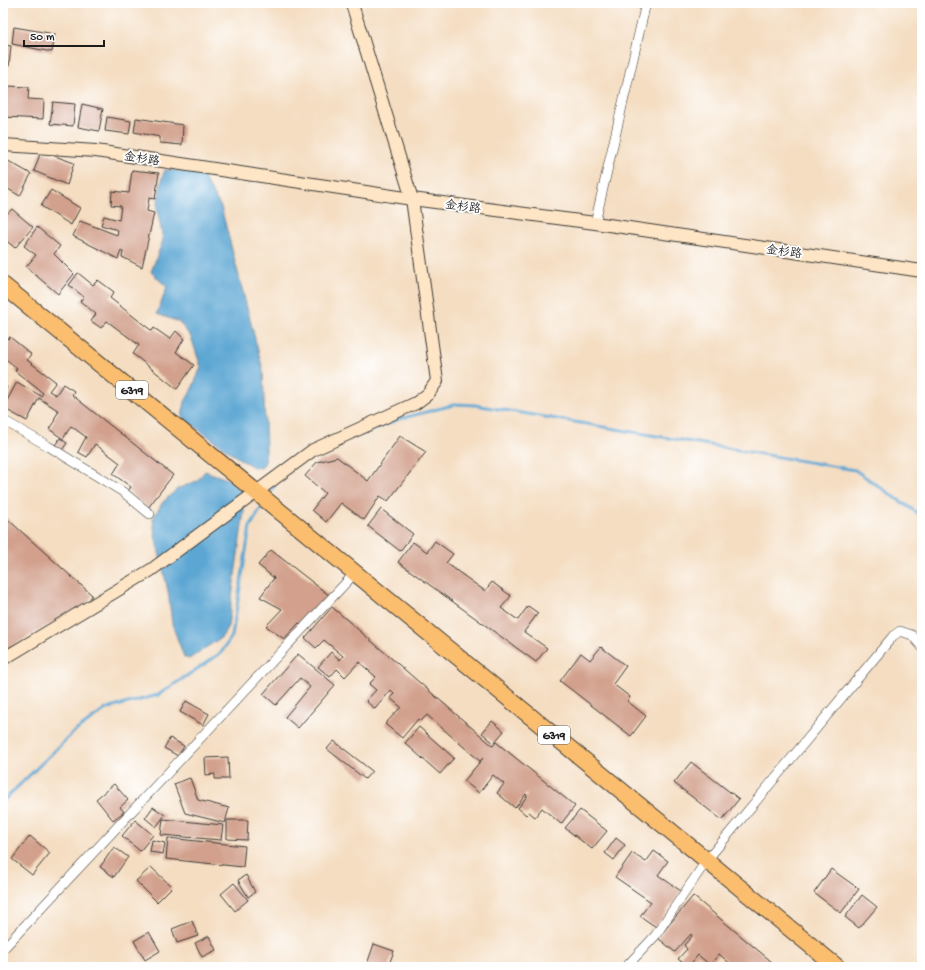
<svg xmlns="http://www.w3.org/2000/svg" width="925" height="970" font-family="'Gochi Hand','LXGW WenKai TC',sans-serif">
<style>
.water{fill:#5ca6d3;stroke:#3c6178}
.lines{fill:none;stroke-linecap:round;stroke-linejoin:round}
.stream{stroke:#5ca6d3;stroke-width:3}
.building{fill:#d2a08c}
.street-casing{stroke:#3c3935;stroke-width:10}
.secondary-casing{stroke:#3c3935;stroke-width:14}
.highway-casing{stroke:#3c3935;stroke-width:18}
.street{stroke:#fff;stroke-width:9}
.secondary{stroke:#fde5c5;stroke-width:12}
.highway{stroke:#fbbd6e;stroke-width:16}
.labels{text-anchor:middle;stroke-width:3.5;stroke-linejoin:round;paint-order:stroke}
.shield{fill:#fff;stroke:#606060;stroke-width:1}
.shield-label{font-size:11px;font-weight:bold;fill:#1c1c1c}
.street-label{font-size:12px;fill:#1c1c1c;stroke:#fff}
</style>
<rect width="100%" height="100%" fill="#fff"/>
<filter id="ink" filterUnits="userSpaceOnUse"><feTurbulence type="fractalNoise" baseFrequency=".025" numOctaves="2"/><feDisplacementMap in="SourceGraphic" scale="8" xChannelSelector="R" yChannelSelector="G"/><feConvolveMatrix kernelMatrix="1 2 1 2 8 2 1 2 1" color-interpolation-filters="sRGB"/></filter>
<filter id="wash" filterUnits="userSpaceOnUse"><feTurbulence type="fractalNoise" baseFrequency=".012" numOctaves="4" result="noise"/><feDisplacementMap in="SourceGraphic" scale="16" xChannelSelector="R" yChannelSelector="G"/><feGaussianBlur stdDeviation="0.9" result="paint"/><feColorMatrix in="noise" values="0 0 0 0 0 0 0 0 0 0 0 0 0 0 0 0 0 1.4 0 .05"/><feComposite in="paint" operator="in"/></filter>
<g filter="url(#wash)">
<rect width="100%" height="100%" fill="#f4ddc1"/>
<g class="water">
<polygon points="165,170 177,170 203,173 206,182 221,207 263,370 266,450 265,462 261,468 254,467 241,460 182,417 185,402 192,389 201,367 191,337 179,322 157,314 167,287 151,272 163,240 157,208 162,177"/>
<polygon points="205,471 235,482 244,493 244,511 228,626 222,637 189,659 184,657 172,624 168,591 155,535 153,519 156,513 163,502 177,489 197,481"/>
</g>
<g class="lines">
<g class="stream">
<polyline points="360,435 399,419 457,404 475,405 855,470 922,516"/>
<polyline points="268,495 275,485"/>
<polyline points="3,801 74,732 106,709 158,695 221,653 232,636 250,527 264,503"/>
</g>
</g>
<g id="blocks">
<g class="building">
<polygon points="14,27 55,34 52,52 12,44"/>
<polygon points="3,45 11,46 9,66 3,65"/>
<polygon points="7,86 29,87 28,99 44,100 43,119 3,117 3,93 7,93"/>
<polygon points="53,102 75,104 73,126 50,124"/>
<polygon points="82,104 103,109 99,131 78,127"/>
<polygon points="107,117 131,121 129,134 105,131"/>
<polygon points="136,118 183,125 182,145 160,143 160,137 134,132"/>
<polygon points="41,151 74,163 67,185 34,171"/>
<polygon points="3,158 31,174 20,196 3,186"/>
<polygon points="132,170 159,173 155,199 149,198 147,211 154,213 142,267 122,257 123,252 121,251 118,259 73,236 80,221 117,235 118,230 101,225 104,216 119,220 121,206 111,205 112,191 129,193"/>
<polygon points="51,190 80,208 71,225 41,206"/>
<polygon points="3,208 8,213 12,209 33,227 15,248 3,238"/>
<polygon points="37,227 60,246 54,254 74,274 58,294 26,267 36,255 24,246"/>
<polygon points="78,273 93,285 98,280 114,292 110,298 152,331 154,328 170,339 176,331 184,339 176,352 194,365 177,389 133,354 139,345 107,321 101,328 91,321 96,314 80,301 84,297 69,285"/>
<polygon points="3,335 8,339 10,337 31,354 27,360 56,382 49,391 56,395 63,384 74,391 72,395 173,475 148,508 128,491 131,487 113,474 120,463 95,444 87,457 78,452 86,437 71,426 63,439 49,429 55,420 54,419 59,411 39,398 27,421 3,408 17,382 41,396 43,393 15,371 17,368 3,357"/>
<polygon points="3,385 7,387 3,395"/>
<polygon points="400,436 426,452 388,501 380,496 364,520 341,503 326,522 312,510 325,493 305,476 317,462 337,457 368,481"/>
<polygon points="60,438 67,443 60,453 53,448"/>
<polygon points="381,509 413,534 400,551 368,526"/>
<polygon points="3,515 92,595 88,603 3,651"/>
<polygon points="435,541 453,554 446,563 485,591 492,582 511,596 501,608 518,620 528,606 538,613 524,632 547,648 536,662 398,562 413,542 427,552"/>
<polygon points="271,550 330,596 304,625 299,623 284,639 266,626 282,609 260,597 274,578 258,565"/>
<polygon points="332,607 493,746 496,742 575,806 561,824 542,808 535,817 529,812 526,815 518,808 527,796 526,794 515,808 497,793 504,784 493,775 479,793 464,781 483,758 480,761 427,715 421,721 418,719 402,738 385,724 401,707 390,698 394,694 391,690 375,709 366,701 376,690 369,684 376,677 359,662 345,677 337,669 330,677 318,667 331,652 340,660 343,656 324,640 316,648 305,638"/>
<polygon points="601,647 626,666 613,684 630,697 627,701 646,716 631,736 560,681 581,653 590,660"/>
<polygon points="298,654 335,685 298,728 285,717 310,687 300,678 276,705 263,694"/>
<polygon points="186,701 209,714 203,725 180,712"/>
<polygon points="492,721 504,731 494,743 482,733"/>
<polygon points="419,727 454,758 440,774 405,743"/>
<polygon points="170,738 184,746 178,756 164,748"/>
<polygon points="334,741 372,771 365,779 327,749"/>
<polygon points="228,757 229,779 215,779 215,774 206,775 205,758"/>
<polygon points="691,762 739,799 722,820 674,783"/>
<polygon points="190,778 198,800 229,808 225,823 185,813 174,784"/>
<polygon points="114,784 128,800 120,807 124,812 113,820 96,799"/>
<polygon points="153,807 165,815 156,827 145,818"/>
<polygon points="580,810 607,831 592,849 565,828"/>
<polygon points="163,819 223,825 221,840 161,835"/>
<polygon points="135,820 153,835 140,851 122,836"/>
<polygon points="227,820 248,820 247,840 227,839"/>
<polygon points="30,836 50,853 32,875 12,859"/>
<polygon points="168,838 245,846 243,867 166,859"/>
<polygon points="616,838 625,845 614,860 605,853"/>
<polygon points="152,840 165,843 163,854 150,852"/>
<polygon points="114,847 128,857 114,877 100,867"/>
<polygon points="654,851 668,861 658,875 681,891 656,927 640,916 651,902 615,877 632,853 646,862"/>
<polygon points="151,867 172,887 157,902 136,881"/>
<polygon points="831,869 859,889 841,913 814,893"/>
<polygon points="246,875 255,892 248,897 238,880"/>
<polygon points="234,883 248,900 235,911 221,894"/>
<polygon points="862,895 877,907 859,928 845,917"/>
<polygon points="693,896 778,967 734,967 719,954 710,965 698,955 688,967 678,959 687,949 684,945 692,936 691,934 675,952 658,938"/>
<polygon points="192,921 198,936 177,943 172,929"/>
<polygon points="149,932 160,951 145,960 134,941"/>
<polygon points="209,936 216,950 202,957 195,943"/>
<polygon points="374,944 394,951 388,967 366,967"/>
<polygon points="149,963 154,967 145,967"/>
</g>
</g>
</g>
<g filter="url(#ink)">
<use href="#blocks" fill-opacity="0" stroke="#3c3935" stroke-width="1"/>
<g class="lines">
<g class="street-casing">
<g id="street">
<polyline points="595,223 646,3"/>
<polyline points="3,420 48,446 123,492 150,514"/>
<polyline points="3,949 355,573"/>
<polyline points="626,967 655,936 707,860 893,636 900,631 912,635 922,647"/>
</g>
</g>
<g class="secondary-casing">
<g id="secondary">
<polyline points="3,145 96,151 412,199 595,223 922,271"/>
<polyline points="3,659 151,570 313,450 416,403 428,394 437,381 412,199 352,4"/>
</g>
</g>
<g class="highway-casing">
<polyline id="highway" points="3,285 837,967"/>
</g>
<use href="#street" class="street"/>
<use href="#secondary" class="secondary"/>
<use href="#highway" class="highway"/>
</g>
</g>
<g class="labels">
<g class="shield">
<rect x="116" y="381" width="32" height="18" rx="3"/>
<rect x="538" y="726" width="32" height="18" rx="3"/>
</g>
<g class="shield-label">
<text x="132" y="394">G319</text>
<text x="554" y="739">G319</text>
</g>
<g class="street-label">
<text transform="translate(142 158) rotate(9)" y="4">金杉路</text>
<text transform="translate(463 206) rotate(8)" y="4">金杉路</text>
<text transform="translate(784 251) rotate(8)" y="4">金杉路</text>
</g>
</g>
<rect width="925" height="970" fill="none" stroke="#fff" stroke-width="16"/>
<path d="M24 40v6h80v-6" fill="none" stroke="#1c1c1c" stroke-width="2"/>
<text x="30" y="40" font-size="12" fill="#1c1c1c" stroke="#ffffff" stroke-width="3" paint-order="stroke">50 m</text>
</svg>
